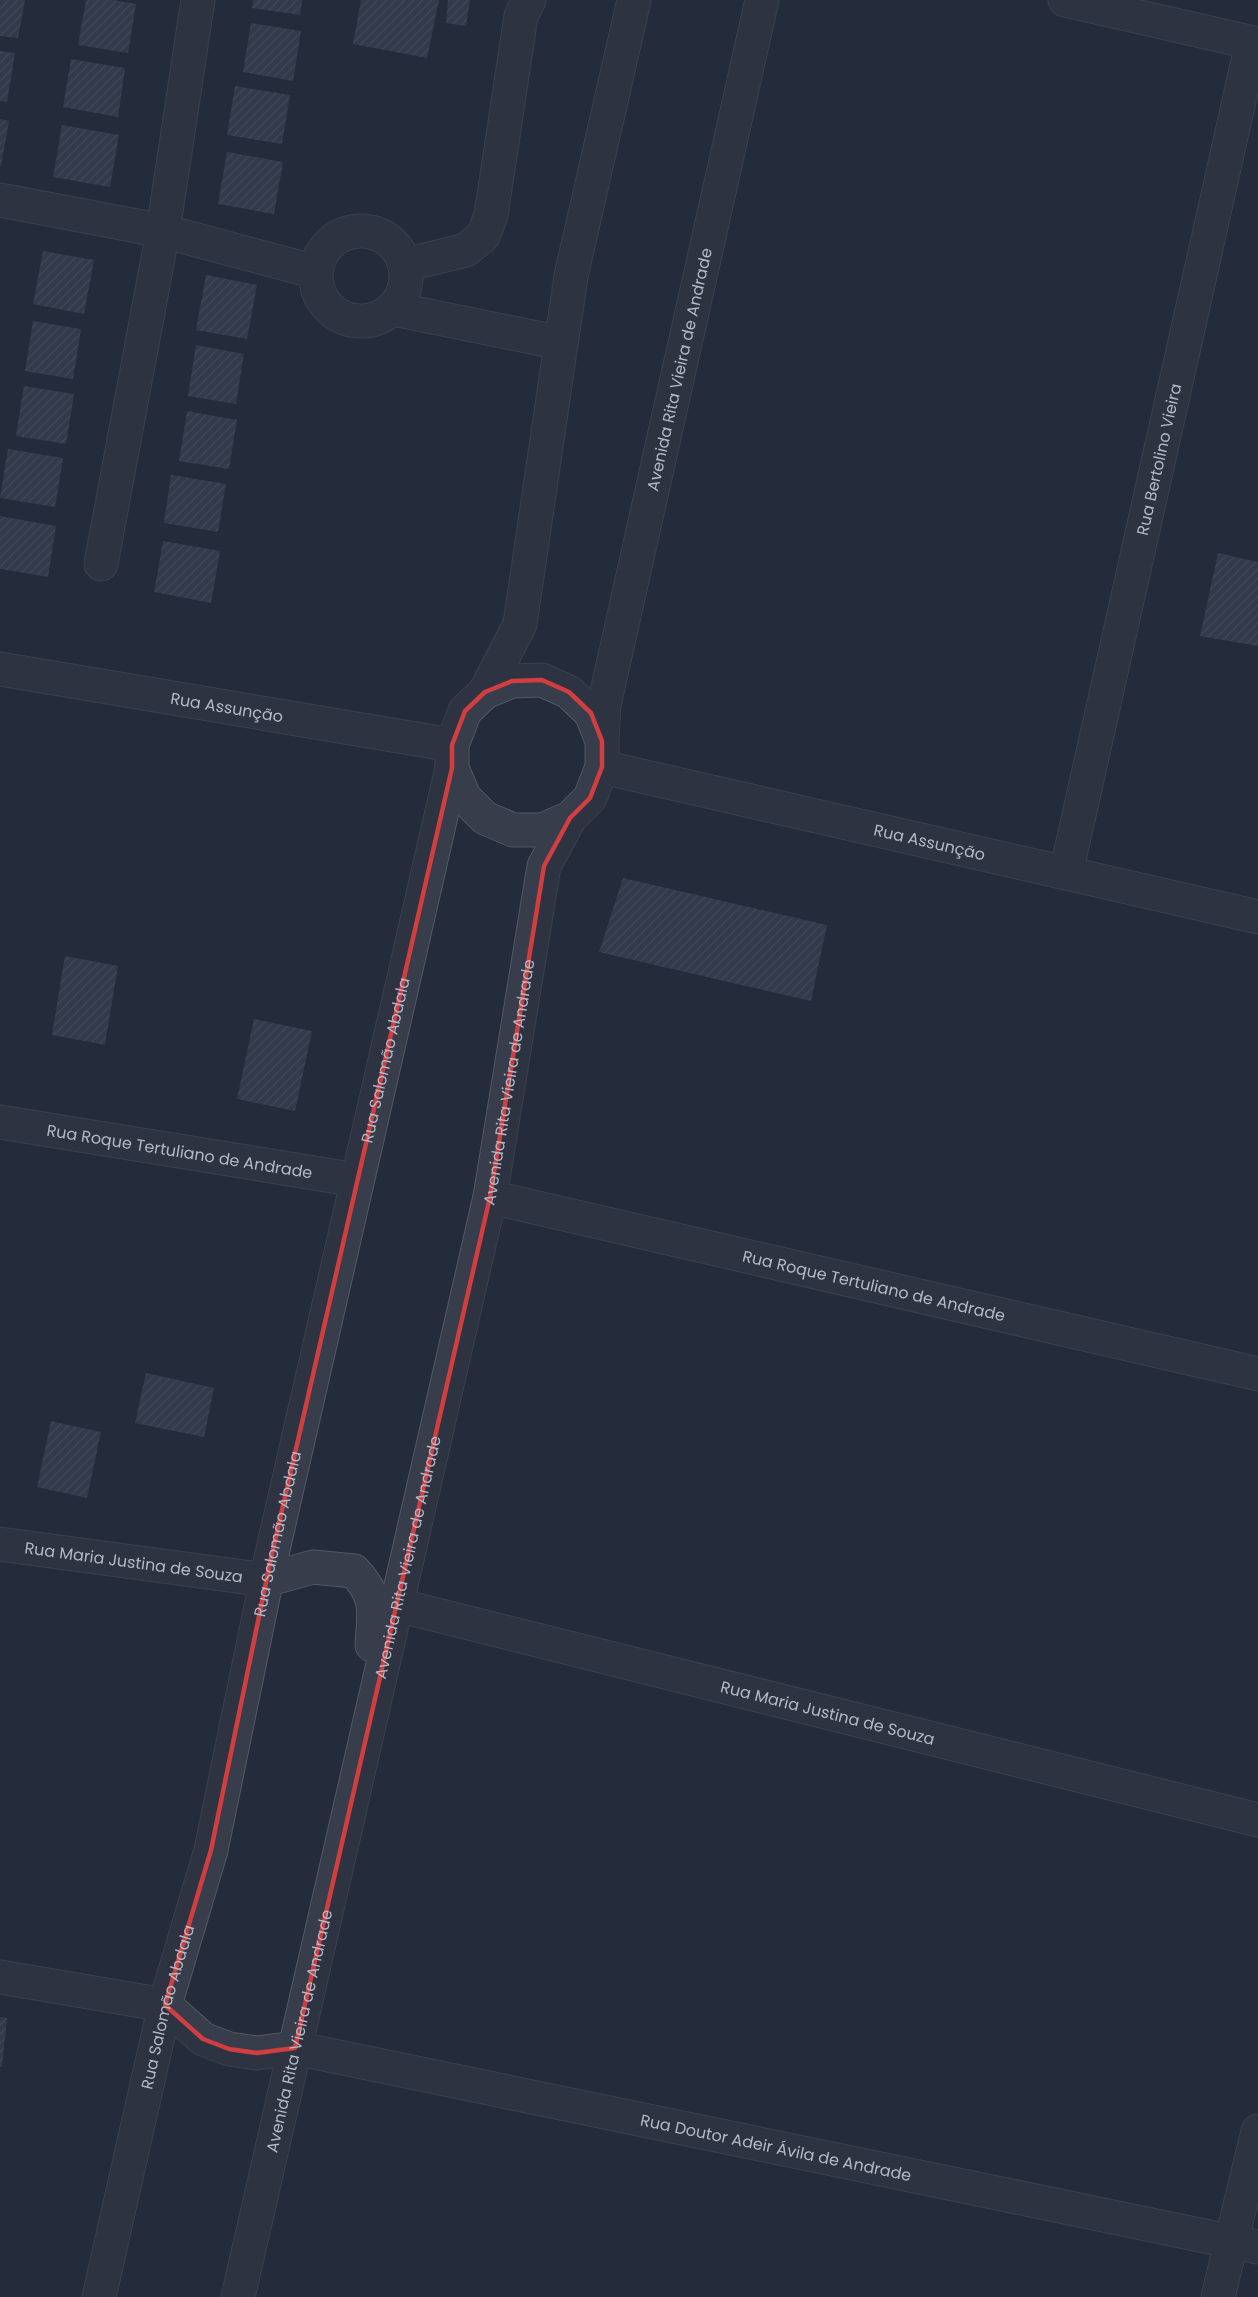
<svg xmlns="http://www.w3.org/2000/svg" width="1258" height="2297" font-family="Poppins,sans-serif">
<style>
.building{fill:url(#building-hatch)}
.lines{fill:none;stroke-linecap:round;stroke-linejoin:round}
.minor-casing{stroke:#535866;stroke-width:35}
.tertiary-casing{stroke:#535866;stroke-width:35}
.minor{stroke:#383d4b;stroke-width:33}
.tertiary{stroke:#383d4b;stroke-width:33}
.marked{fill:none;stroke:#d13e40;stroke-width:4.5;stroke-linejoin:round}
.labels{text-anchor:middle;stroke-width:5;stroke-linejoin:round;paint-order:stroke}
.street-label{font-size:16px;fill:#b4b8c7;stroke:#1d2230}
</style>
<defs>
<pattern id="building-hatch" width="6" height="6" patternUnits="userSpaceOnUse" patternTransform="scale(1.5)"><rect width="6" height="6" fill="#464d60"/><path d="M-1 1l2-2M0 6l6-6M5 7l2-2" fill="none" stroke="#5e6575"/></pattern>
</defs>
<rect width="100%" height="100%" fill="#242b3b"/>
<g class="building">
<polygon points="0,0 25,0 18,38 0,36"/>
<polygon points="86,0 113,0 136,4 128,53 78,45"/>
<polygon points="253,0 302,0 300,15 252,8"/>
<polygon points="361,0 439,0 427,58 353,44"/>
<polygon points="448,0 470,0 466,26 446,23"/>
<polygon points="251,23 301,31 293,81 243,72"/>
<polygon points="0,51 15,53 7,102 0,101"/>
<polygon points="71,59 125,68 118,117 63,107"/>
<polygon points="235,86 290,95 282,144 227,135"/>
<polygon points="0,119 9,121 1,166 0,166"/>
<polygon points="62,125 119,135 110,187 53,177"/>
<polygon points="227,152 283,162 274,214 218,204"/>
<polygon points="43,251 94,260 84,314 33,304"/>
<polygon points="206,275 257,285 247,339 196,330"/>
<polygon points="33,321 81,329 73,379 25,371"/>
<polygon points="196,345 244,354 236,404 188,396"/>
<polygon points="24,386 74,394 66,444 16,436"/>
<polygon points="187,411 237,420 229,469 179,461"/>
<polygon points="8,449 63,458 55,507 0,498"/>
<polygon points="171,475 226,484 218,532 164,523"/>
<polygon points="0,516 56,526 48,577 0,569"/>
<polygon points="163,541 220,551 211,603 154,592"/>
<polygon points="1218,553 1258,562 1258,646 1200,636"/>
<polygon points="623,878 827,925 811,1001 599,952"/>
<polygon points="65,956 118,966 105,1045 52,1035"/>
<polygon points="254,1019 312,1031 295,1111 237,1099"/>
<polygon points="146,1373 214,1388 204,1437 135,1423"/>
<polygon points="51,1421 101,1432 87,1498 37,1487"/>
<polygon points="0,2017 7,2018 2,2067 0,2067"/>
</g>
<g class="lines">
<g class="minor-casing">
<g id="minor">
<polyline points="1065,0 1258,44"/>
<polyline points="0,200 163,231 316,272"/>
<circle cx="361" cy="276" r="45"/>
<polyline points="405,265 466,250 483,236 491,215 521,16 529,0"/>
<polyline points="394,309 561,343"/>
<polyline points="101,564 163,231 198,0"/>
<path id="s1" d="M602 767 1258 917"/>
<path id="s2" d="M1066 873 1252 43"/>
<path id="s3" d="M0 1122 357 1180"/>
<path id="s4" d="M490 1197 1258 1374"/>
<path id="s5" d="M0 1544 266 1580"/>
<path id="s6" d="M397 1605 1258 1820"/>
<path id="s7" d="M0 1977 165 2005 203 2039 229 2049 257 2053 295 2048 1258 2247"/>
<polyline points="1218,2297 1258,2131"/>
</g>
</g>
<g class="tertiary-casing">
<g id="tertiary">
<path id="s8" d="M0 669 452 745"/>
<polyline points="485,692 520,624 571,276 634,0"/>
<path id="s9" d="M602 739 604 705 762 0"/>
<path d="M266 1580 313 1567 354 1571C379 1597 374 1612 372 1645"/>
<path id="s10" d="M99 2297 165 2005 211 1850 271 1558 452 768"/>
<path id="s11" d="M238 2297 490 1197 544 866 570 818 590 798 602 767V741L591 713 569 692 542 680 512 681 485 692 465 711 452 745V768L464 797 485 818 513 830H542L570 818"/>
</g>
</g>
<use href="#minor" class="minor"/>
<use href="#tertiary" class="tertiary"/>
</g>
<path d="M0 0H1258V2297H0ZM542 680 569 692 591 713 602 741V767L590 798 570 818 544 866 490 1197 295 2048 257 2053 229 2049 203 2039 165 2005 211 1850 271 1558 452 768V745L465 711 485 692 512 681Z" fill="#242b3b" fill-opacity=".55" fill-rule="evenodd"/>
<path class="marked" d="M542 680 569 692 591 713 602 741V767L590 798 570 818 544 866 490 1197 295 2048 257 2053 229 2049 203 2039 165 2005 211 1850 271 1558 452 768V745L465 711 485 692 512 681Z"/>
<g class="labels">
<g class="street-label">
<text dy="6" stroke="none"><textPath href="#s9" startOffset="378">Avenida Rita Vieira de Andrade</textPath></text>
<text dy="6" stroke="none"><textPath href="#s2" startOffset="424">Rua Bertolino Vieira</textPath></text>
<text dy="6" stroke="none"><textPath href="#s8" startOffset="230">Rua Assunção</textPath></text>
<text dy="6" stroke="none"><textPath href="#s1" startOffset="336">Rua Assunção</textPath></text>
<text dy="6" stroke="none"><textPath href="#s10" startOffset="1270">Rua Salomão Abdala</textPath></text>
<text dy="6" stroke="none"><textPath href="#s11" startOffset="1245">Avenida Rita Vieira de Andrade</textPath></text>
<text dy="6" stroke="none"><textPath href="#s3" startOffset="182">Rua Roque Tertuliano de Andrade</textPath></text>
<text dy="6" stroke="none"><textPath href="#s4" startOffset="394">Rua Roque Tertuliano de Andrade</textPath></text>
<text dy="6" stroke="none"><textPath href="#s10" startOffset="784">Rua Salomão Abdala</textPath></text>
<text dy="6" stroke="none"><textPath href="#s11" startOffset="759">Avenida Rita Vieira de Andrade</textPath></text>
<text dy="6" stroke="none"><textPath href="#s5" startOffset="135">Rua Maria Justina de Souza</textPath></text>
<text dy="6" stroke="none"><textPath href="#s6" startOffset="444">Rua Maria Justina de Souza</textPath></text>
<text dy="6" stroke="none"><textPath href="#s10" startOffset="298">Rua Salomão Abdala</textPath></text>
<text dy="6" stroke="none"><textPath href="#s11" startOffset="273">Avenida Rita Vieira de Andrade</textPath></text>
<text dy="6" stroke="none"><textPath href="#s7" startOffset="804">Rua Doutor Adeir Ávila de Andrade</textPath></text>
</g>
</g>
</svg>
